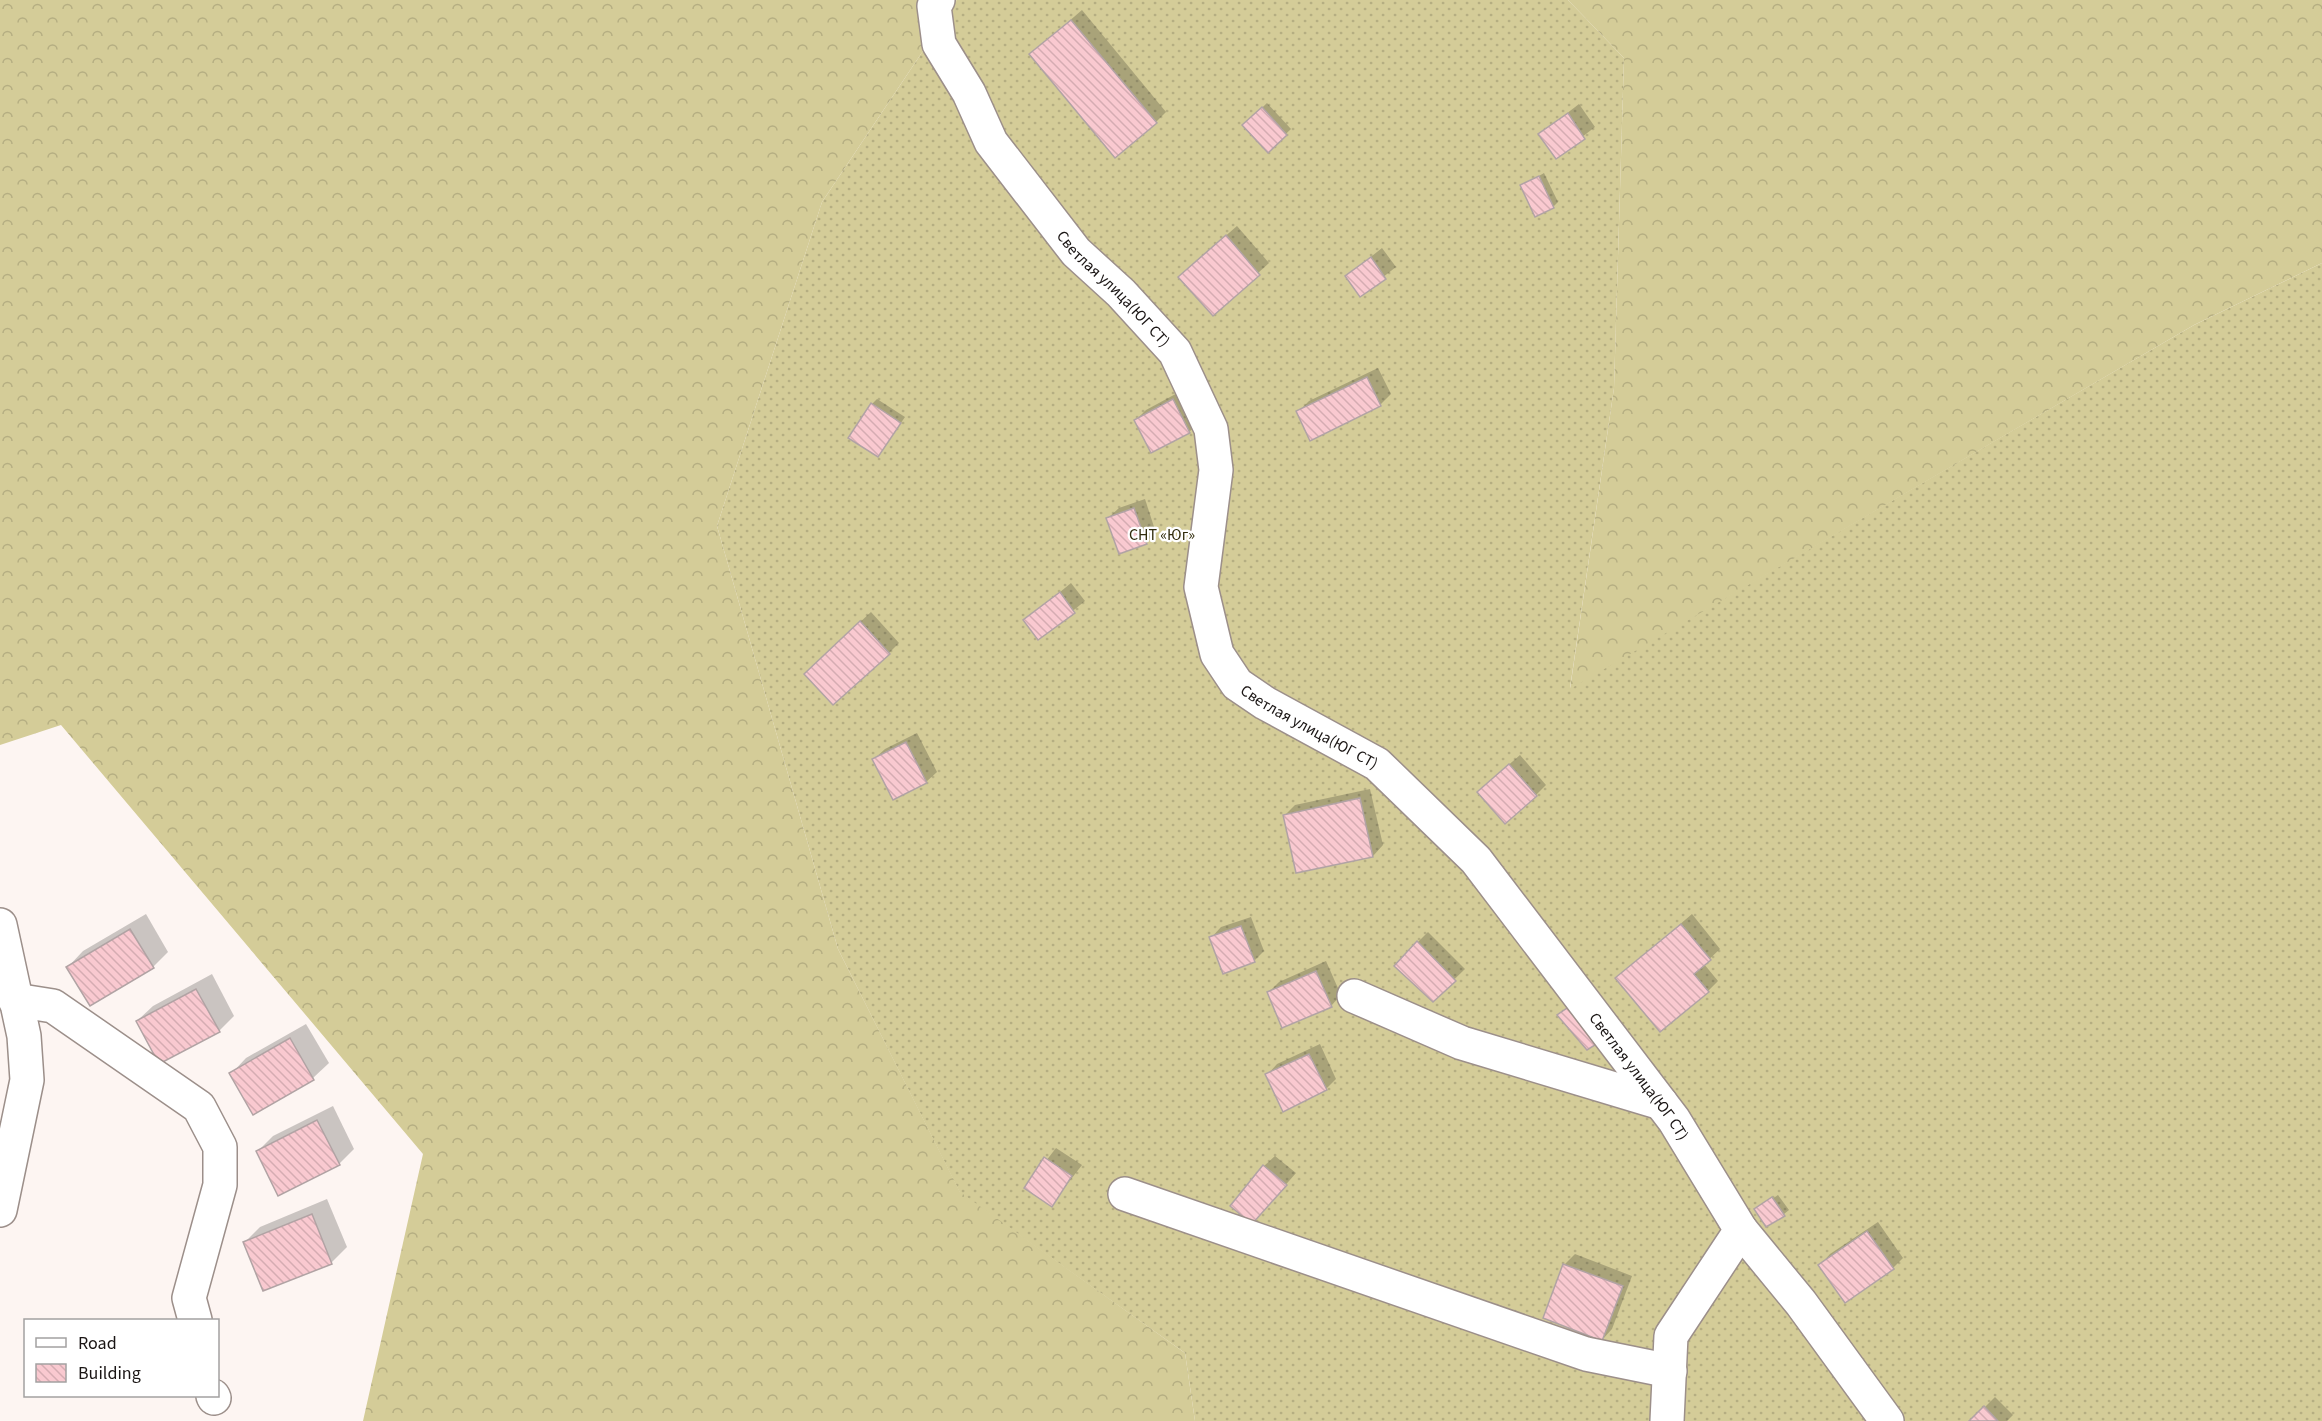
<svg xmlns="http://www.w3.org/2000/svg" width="2322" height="1421" font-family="'Source Sans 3',sans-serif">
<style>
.grass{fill:url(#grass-dots)}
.forest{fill:url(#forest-crowns)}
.shadow{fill:#0003}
.building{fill:url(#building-back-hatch);stroke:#b1a3a4;stroke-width:1.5}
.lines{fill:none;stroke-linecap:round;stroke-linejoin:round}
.minor-casing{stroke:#9c8f8a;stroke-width:36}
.minor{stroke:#fff;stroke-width:33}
.labels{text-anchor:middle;stroke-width:4.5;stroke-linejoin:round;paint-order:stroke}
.street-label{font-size:16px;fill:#1a1514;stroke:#fff}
.park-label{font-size:16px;fill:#2f2a0a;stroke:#fff}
</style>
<defs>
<pattern id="grass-dots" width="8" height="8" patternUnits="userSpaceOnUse" patternTransform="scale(1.5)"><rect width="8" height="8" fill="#d4cc98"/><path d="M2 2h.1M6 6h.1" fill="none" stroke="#b5ae82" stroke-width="1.8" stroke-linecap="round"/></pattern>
<pattern id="forest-crowns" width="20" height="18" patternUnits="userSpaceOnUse" patternTransform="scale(1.5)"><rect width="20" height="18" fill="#d4cc98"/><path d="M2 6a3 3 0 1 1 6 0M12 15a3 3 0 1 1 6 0" fill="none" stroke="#b5ae82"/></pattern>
<pattern id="building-back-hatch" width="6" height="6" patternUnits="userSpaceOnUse" patternTransform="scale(1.5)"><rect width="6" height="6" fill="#f9c9d0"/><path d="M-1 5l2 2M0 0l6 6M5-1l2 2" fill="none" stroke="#d5acb2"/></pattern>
</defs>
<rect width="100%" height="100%" fill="#fdf5f2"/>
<polygon class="grass" points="957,0 1568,0 1624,58 1614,388 1570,688 2194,325 2322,263 2322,1421 1195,1421 1185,1353 960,1193 838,949 717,526 822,202"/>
<g class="forest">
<polygon points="0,0 957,0 822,202 717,526 838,949 960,1192 1185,1353 1195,1421 363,1421 423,1154 61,725 0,745"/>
<polygon points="1568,0 2322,0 2322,263 2194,325 1570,689 1614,388 1624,58"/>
</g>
<g class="shadow">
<polygon points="1082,10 1166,112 1156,122 1031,54"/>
<polygon points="1267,103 1291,129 1268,151 1244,125"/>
<polygon points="1579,104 1595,127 1556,157 1540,134"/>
<polygon points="1544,173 1558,202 1553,207 1522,186"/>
<polygon points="1237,226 1269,263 1213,314 1191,266"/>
<polygon points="1382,248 1396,267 1360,295 1347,276"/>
<polygon points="1378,368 1391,394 1381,404 1311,438 1298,412 1309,401"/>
<polygon points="1183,390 1200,422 1189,432 1136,420 1146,410"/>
<polygon points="877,399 905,417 878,456 872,404"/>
<polygon points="1145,499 1156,533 1146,543 1108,518 1119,508"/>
<polygon points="1071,583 1085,601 1039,638 1025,621"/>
<polygon points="871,612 899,643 889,653 816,663"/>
<polygon points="917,733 937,772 926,782 874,759 885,749"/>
<polygon points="1520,755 1546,785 1536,795 1489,782"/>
<polygon points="1370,789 1383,845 1373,856 1285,815 1295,805"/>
<polygon points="146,914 168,952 153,967 68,967 83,951"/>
<polygon points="1692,914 1720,949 1704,964 1718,981 1708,991 1617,978"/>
<polygon points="1251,917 1264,951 1254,961 1211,938 1221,927"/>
<polygon points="1428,932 1465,969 1433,1000 1418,942"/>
<polygon points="1326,961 1341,995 1331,1006 1269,992 1279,982"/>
<polygon points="212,974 234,1016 219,1031 137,1021 153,1006"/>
<polygon points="306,1024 329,1063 313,1078 254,1113 231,1074 246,1058"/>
<polygon points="1320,1044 1336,1079 1326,1089 1267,1075 1277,1064"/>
<polygon points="333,1106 354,1149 339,1164 257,1152 273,1136"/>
<polygon points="1056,1148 1082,1165 1051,1205 1026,1187"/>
<polygon points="1275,1156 1296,1173 1262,1212 1264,1166"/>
<polygon points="1778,1195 1789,1210 1784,1214 1759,1208"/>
<polygon points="327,1199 347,1247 331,1263 245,1242 260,1227"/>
<polygon points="1878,1222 1903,1258 1893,1268 1820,1265 1830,1254"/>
<polygon points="1575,1254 1632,1276 1612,1329 1602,1340 1545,1318 1565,1264"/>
<polygon points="1995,1397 2013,1415 2007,1421 1971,1421"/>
</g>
<g class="building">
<polygon points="1071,20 1157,123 1115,158 1029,54"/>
<polygon points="1262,107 1287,135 1268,153 1242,125"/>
<polygon points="1568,113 1585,139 1556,159 1538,134"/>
<polygon points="1539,176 1554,208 1535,217 1520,185"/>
<polygon points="1226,235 1260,275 1213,316 1178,277"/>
<polygon points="1371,257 1386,279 1360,297 1345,276"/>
<polygon points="1367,377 1381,406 1310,441 1296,411"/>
<polygon points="1173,399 1190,433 1151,453 1134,420"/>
<polygon points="871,403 901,423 878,457 848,438"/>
<polygon points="1134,508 1147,544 1119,554 1106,518"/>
<polygon points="1060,592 1075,613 1038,640 1023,620"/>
<polygon points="860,621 890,654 833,705 804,674"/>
<polygon points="906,742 927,783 893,800 872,759"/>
<polygon points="1509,764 1537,796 1505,824 1477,792"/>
<polygon points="1360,798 1373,857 1296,873 1283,815"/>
<polygon points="1681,924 1711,960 1694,974 1709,992 1660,1032 1615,978"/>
<polygon points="1241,926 1255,962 1223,974 1209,937"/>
<polygon points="130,929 154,968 90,1006 66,967"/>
<polygon points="1417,941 1456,981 1433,1002 1394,966"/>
<polygon points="1316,971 1332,1007 1282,1028 1267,992"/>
<polygon points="196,989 220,1032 159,1064 136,1021"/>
<polygon points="1576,1002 1603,1040 1587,1050 1557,1015"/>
<polygon points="290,1038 314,1080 253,1115 229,1073"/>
<polygon points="1309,1054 1327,1090 1283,1112 1265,1074"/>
<polygon points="317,1120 340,1165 278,1196 256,1151"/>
<polygon points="1044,1157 1072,1176 1052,1207 1024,1188"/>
<polygon points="1263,1165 1287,1185 1252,1224 1230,1206"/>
<polygon points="1772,1197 1785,1216 1766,1227 1754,1209"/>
<polygon points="312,1214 332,1264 263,1291 243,1242"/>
<polygon points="1867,1231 1894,1269 1845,1303 1818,1265"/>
<polygon points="1563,1264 1623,1286 1602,1341 1543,1318"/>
<polygon points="1984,1406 1998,1421 1969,1421"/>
</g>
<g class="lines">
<g class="minor-casing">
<g id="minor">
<path id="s1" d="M938 0 934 6 939 44 969 93 991 142 1076 252 1121 293 1175 352 1211 429 1216 470 1201 587 1217 654 1237 684 1265 703 1377 764 1476 860 1674 1120 1741 1230 1671 1336 1667 1421"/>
<polyline points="0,925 24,1036 27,1080 0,1210"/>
<polyline points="1354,996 1462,1043 1661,1103"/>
<polyline points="15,1000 53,1006 199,1107 220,1147 220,1185 189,1298 195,1320"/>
<polyline points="1125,1194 1586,1354 1670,1371"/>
<polyline points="1741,1230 1801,1303 1887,1421"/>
<polyline points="213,1396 214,1398"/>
</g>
</g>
<use href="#minor" class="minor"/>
</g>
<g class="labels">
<g class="street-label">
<text dy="6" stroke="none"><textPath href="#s1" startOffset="348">Светлая улица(ЮГ СТ)</textPath></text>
<text dy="6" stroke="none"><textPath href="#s1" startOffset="870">Светлая улица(ЮГ СТ)</textPath></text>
<text dy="6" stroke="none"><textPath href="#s1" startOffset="1356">Светлая улица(ЮГ СТ)</textPath></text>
</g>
<g class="park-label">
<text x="1162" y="540">СНТ «Юг»</text>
</g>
</g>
<rect x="24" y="1319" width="195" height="78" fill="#ffffff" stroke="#a3a1a1" stroke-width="1.5"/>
<rect x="36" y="1338" width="30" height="9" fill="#ffffff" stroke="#a3a1a1" stroke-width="1.5"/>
<text x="78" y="1349" font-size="18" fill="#1a1514">Road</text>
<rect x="36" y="1364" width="30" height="18" fill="url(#building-back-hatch)" stroke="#a3a1a1" stroke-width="1.5"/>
<text x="78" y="1379" font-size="18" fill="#1a1514">Building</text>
</svg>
